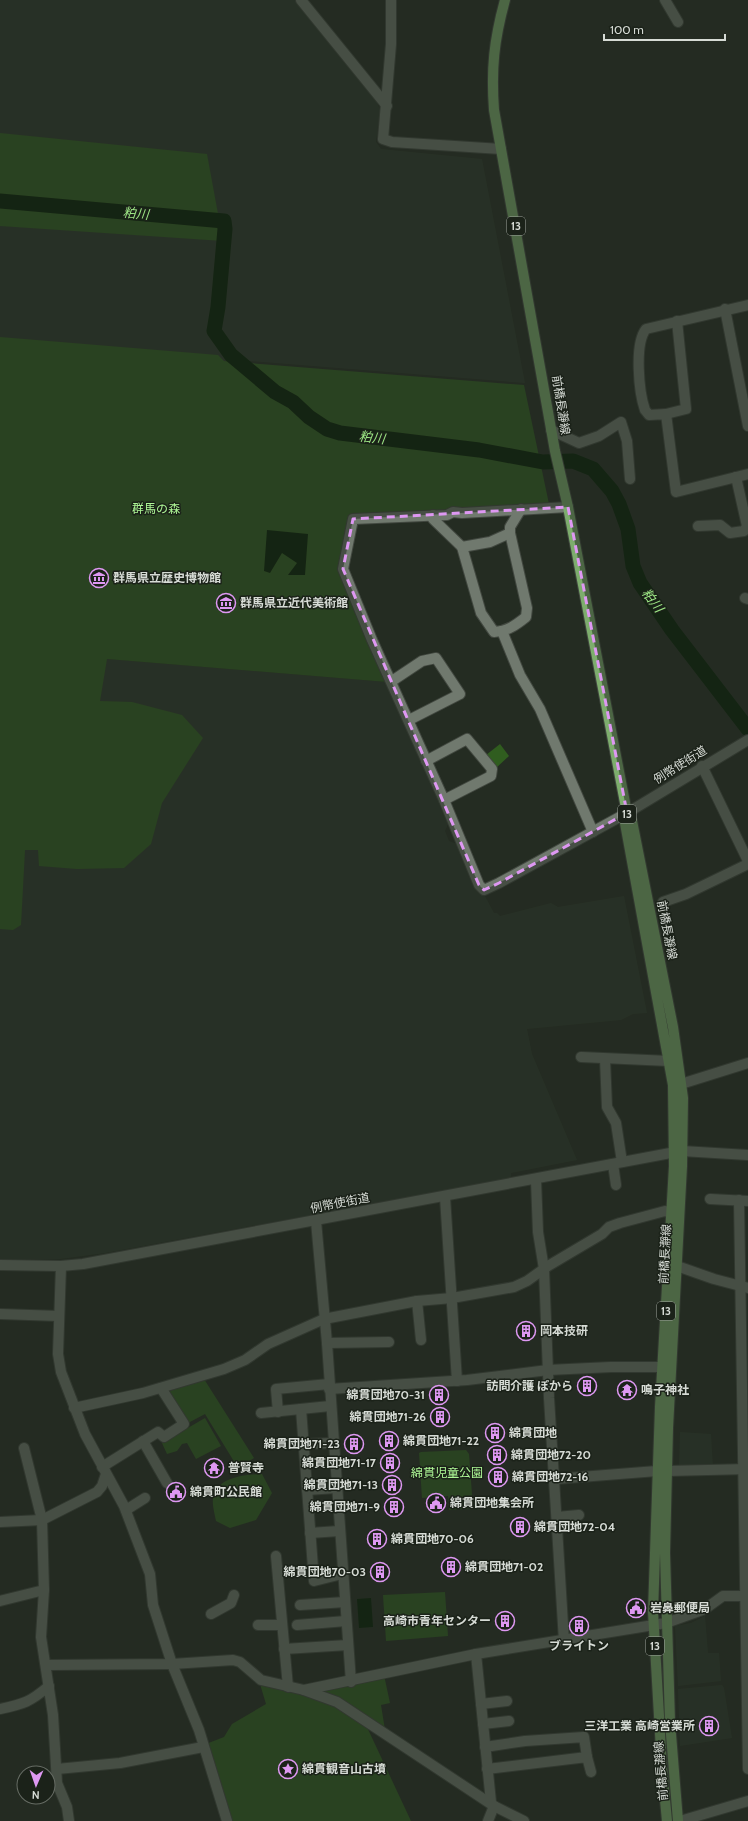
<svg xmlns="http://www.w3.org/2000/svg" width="748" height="1821" font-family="Cabin,'Noto Sans JP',sans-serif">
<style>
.built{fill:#2c372a}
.green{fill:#305d1f}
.water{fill:#021c00}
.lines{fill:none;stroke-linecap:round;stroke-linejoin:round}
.river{stroke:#021c00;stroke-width:15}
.minor-casing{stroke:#424840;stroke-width:12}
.tertiary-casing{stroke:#424840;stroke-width:12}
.secondary-casing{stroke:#424840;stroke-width:12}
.primary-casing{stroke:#424840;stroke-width:12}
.minor{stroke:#70796e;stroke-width:10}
.tertiary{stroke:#70796e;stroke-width:10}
.secondary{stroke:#70796e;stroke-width:10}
.primary{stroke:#7dad6d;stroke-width:10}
.marked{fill:none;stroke:#de98f2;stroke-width:3;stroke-dasharray:8 5;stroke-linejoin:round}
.labels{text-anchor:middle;stroke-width:3;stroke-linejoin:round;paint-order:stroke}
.shield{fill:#1b2219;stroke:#9ea49d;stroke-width:1}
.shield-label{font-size:11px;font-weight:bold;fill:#d6dbd5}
.street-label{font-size:12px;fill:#d6dbd5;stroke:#1b2219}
.park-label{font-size:12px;fill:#aef896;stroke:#1b2219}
.poi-label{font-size:12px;font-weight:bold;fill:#d6dbd5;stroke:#1b2219;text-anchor:start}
.water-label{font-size:13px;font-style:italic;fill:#9de785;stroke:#1b2219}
</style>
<rect width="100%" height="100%" fill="#242c22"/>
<g class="built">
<polygon points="0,0 298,0 376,98 380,111 376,142 381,149 482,159 525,383 250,361 223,361 0,342"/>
<polygon points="0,648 107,659 387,682 448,824 445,831 449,841 457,844 494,913 497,913 500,916 551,903 558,907 624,896 647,1013 633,1014 621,1020 527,1029 532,1054 577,1160 511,1173 511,1178 105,1253 60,1259 0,1259"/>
<polygon points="680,1432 711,1434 713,1468 679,1468"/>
<polygon points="705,1616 708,1653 719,1653 721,1681 678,1686 675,1626 691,1623"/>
<polygon points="722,1685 724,1688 732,1738 680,1746 678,1689"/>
</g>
<g class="green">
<polygon points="0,133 207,154 223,241 0,226"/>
<polygon points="0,337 218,355 224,361 524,385 549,504 351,515 339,569 387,682 107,659 100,701 132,702 182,715 203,738 162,803 151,844 124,868 77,869 39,866 38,850 25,850 21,925 13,930 0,929"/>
<polygon points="500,744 509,756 496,768 486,755"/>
<polygon points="204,1379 254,1458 238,1468 205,1414 188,1423 167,1390"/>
<polygon points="205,1418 221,1446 196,1459 187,1443 182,1444 177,1451 167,1454 162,1443"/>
<polygon points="466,1450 469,1454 473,1508 449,1510 448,1496 422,1498 419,1453 421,1452"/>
<path d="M262 1474 272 1493 256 1520 230 1528 216 1521C215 1515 212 1505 213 1499 216 1477 244 1475 262 1474Z"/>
<polygon points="445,1592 448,1636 386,1641 383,1595"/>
<polygon points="384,1675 390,1703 381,1705 385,1730 366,1725 411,1821 231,1821 206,1744 224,1737 232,1724 266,1704 260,1684 300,1694 309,1691"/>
</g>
<g class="water">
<polygon points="267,530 308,534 305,575 288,575 297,563 282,553 270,573 264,571"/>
<polygon points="371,1598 373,1627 359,1628 357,1599"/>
</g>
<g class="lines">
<polyline class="river" points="0,201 224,221 225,229 218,307 214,331 231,355 275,392 293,402 309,417 327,429 340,433 479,450 543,462 573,461 593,469 612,491 619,504 628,529 633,566 640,583 672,630 748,729"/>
<g class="minor-casing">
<g id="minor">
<polyline points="301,0 387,106"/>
<polyline points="391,0 391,44 383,139 392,142 501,149"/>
<polyline points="665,0 678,22"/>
<path d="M748 305 646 329C634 344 639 393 645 410L649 415 666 414 676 492 748 474"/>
<polyline points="725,309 748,426"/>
<polyline points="666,414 686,409 677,321"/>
<polyline points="551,430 579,443 599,436 621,422 627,441 630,479"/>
<polyline points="568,507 462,513 453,512 447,515 353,519 343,569 372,640 444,800 479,885 484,890 499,883 627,813"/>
<path d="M433 515V519L462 547 481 613 494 632C508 631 516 625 526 617L527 608 510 533V527L521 509"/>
<polyline points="698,526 720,525 730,533 744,531 747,526 736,477"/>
<polyline points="462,547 490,542 510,533"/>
<polyline points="745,598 748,599"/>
<polyline points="502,631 520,675 540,709 593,832"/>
<polyline points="392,681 422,661 436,658 460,694 409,720"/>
<polyline points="426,761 467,739 492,769 491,776 444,800"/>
<polyline points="702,766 748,861"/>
<polyline points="663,902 686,894 748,864"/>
<polyline points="581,1057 669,1061"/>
<polyline points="605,1059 607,1107 616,1123 622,1162"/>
<polyline points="681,1084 748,1063"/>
<polyline points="613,1164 616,1185"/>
<polyline points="536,1180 538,1232 544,1269 549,1398 564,1641"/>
<polyline points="445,1197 457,1381"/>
<polyline points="739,1200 748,1769"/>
<polyline points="316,1221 327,1343 351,1682"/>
<polyline points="61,1266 58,1354 61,1372 85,1434 124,1506 150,1574 153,1605 172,1664 199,1730 227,1821"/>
<polyline points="417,1301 421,1340"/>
<polyline points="0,1314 59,1316"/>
<polyline points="327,1343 389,1342"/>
<polyline points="329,1389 467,1380 548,1370 611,1367 662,1367"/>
<polyline points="74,1408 143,1393 224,1369 245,1360 268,1344 324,1319 417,1301 452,1298 514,1287 527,1281 548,1266 602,1234 609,1227 620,1223 665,1211 671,1213"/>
<polyline points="301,1409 314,1581 342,1574"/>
<polyline points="278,1412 276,1389 329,1384"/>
<polyline points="261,1413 330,1406"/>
<polyline points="143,1441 167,1483"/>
<polyline points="304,1444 333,1443"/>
<polyline points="24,1448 42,1520 44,1590 41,1637 53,1715 57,1783 67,1807 69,1821"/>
<polyline points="102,1467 158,1432 164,1437 184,1424 161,1388"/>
<polyline points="667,1471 748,1469"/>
<polyline points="555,1479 657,1471"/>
<polyline points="307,1490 336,1488"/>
<polyline points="126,1510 145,1498"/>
<polyline points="557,1517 579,1515"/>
<polyline points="0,1522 42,1520 97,1492 102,1486 106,1474"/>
<polyline points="310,1533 339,1531"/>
<polyline points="276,1556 288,1687"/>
<polyline points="0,1601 44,1590"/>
<polyline points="300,1605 345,1602"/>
<polyline points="211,1614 231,1603 234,1595"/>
<polyline points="258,1625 282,1625"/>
<polyline points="297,1625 346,1621"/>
<polyline points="284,1649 348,1645"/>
<polyline points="476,1654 491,1802"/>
<polyline points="47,1665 172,1664 233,1660 240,1662 261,1680 304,1690 337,1702 494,1806 524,1821"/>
<polyline points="304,1690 476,1654 666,1623 705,1609 723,1596 748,1596"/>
<polyline points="481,1704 507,1701"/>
<path d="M0 1709C24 1704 30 1702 49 1686"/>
<polyline points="483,1724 509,1721"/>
<polyline points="485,1747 525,1741 584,1737 587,1757"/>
<polyline points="57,1769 120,1763 203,1747"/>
<polyline points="487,1769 587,1757 591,1772"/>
<polyline points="488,1821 494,1806"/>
<polyline points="680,1821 748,1801"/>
</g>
</g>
<g class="tertiary-casing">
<g id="tertiary">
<polyline points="682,1151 748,1155"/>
<polyline points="710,1199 748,1201"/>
<polyline points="677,1266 714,1279 748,1288"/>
</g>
</g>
<g class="secondary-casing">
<g id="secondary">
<polyline points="627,813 748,740"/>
<polyline points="0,1265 61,1266 83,1264 681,1151"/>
</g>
</g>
<g class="primary-casing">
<g id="primary">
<path d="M505 0C494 40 491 69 494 110L555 451 568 507 627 813"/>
<polyline points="667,1821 662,1768 653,1612 660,1407 674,1166 673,1085 625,823 627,813 632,821 673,1027 683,1098 682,1166 668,1428 665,1553 670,1722 678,1821"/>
</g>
</g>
<use href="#minor" class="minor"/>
<use href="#tertiary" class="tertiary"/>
<use href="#secondary" class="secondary"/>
<use href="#primary" class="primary"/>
</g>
<path d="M0 0H748V1821H0ZM568 507 627 813 499 883 484 890 479 885 343 569 353 519Z" fill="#242c22" fill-opacity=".55" fill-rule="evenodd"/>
<path class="marked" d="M568 507 627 813 499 883 484 890 479 885 343 569 353 519Z"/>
<defs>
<g id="museum-ring" transform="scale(1)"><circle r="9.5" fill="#1b2219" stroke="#de98f2" stroke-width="1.5"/><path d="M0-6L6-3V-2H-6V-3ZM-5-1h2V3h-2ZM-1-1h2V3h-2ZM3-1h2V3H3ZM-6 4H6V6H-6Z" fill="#de98f2"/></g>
<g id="building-ring" transform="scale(1)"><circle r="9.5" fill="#1b2219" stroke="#de98f2" stroke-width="1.5"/><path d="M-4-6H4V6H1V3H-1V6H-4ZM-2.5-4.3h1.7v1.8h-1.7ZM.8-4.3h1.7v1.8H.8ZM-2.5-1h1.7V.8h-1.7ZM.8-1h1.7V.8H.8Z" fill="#de98f2"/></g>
<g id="temple-ring" transform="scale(1)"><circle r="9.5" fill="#1b2219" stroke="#de98f2" stroke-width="1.5"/><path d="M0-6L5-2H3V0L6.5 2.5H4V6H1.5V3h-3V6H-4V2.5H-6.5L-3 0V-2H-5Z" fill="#de98f2"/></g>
<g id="civic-ring" transform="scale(1)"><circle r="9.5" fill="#1b2219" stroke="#de98f2" stroke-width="1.5"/><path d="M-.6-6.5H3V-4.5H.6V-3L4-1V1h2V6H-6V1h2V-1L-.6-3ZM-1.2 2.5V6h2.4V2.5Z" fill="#de98f2"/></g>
<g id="sight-ring" transform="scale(1)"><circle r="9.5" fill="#1b2219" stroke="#de98f2" stroke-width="1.5"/><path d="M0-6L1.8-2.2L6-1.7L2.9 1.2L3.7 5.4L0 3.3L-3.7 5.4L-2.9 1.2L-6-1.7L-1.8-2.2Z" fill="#de98f2"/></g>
</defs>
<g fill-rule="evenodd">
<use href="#museum-ring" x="99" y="578"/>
<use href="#museum-ring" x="226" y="603"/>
<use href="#building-ring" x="526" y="1331"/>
<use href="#building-ring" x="587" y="1386"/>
<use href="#temple-ring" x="627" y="1390"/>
<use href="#building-ring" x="439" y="1395"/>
<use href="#building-ring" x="440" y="1417"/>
<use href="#building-ring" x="495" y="1433"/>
<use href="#building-ring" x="389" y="1441"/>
<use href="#building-ring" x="354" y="1444"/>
<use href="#building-ring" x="497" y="1455"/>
<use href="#building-ring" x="390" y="1463"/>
<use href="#temple-ring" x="214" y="1468"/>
<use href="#building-ring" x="498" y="1477"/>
<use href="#building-ring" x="392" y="1485"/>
<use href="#civic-ring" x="176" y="1492"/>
<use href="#civic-ring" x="436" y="1503"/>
<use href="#building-ring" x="394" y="1507"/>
<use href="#building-ring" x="520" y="1527"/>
<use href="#building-ring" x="377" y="1539"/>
<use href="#building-ring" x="451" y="1567"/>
<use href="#building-ring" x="380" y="1572"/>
<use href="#civic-ring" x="636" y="1608"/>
<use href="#building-ring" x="505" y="1621"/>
<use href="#building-ring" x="579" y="1626"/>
<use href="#building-ring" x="709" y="1726"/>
<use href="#sight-ring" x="288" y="1769"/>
</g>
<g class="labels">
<g class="shield">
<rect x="507" y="217" width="18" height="18" rx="3"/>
<rect x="618" y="805" width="18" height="18" rx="3"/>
<rect x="657" y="1302" width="18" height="18" rx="3"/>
<rect x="646" y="1637" width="18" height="18" rx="3"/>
</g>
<g class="shield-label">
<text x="516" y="230">13</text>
<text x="627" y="818">13</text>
<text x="666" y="1315">13</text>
<text x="655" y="1650">13</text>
</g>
<g class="street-label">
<text transform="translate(561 405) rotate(81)" y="4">前橋長瀞線</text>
<text transform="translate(680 765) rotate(-32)" y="4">例幣使街道</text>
<text transform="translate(667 930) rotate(79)" y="4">前橋長瀞線</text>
<text transform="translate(340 1203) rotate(-11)" y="4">例幣使街道</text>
<text transform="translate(665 1254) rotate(-87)" y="4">前橋長瀞線</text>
<text transform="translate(661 1771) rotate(-95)" y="4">前橋長瀞線</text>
</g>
<g class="park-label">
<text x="156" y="513">群馬の森</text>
<text x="447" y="1477">綿貫児童公園</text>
</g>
<g class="poi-label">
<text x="113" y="582">群馬県立歴史博物館</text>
<text x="240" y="607">群馬県立近代美術館</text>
<text x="540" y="1335">岡本技研</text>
<text x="573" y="1390" text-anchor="end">訪問介護 ぽから</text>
<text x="641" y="1394">鳴子神社</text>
<text x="425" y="1399" text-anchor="end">綿貫団地70-31</text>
<text x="426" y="1421" text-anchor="end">綿貫団地71-26</text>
<text x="509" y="1437">綿貫団地</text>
<text x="403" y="1445">綿貫団地71-22</text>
<text x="340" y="1448" text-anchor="end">綿貫団地71-23</text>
<text x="511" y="1459">綿貫団地72-20</text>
<text x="376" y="1467" text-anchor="end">綿貫団地71-17</text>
<text x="228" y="1472">普賢寺</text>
<text x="512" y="1481">綿貫団地72-16</text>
<text x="378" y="1489" text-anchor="end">綿貫団地71-13</text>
<text x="190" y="1496">綿貫町公民館</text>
<text x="450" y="1507">綿貫団地集会所</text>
<text x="380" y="1511" text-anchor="end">綿貫団地71-9</text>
<text x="534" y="1531">綿貫団地72-04</text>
<text x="391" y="1543">綿貫団地70-06</text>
<text x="465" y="1571">綿貫団地71-02</text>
<text x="366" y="1576" text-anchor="end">綿貫団地70-03</text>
<text x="650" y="1612">岩鼻郵便局</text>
<text x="491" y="1625" text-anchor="end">高崎市青年センター</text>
<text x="579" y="1650" text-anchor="middle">ブライトン</text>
<text x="695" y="1730" text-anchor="end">三洋工業 高崎営業所</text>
<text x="302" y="1773">綿貫観音山古墳</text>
</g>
<g class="water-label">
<text transform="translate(136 213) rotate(5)" y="5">粕川</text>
<text transform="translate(372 437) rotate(7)" y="5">粕川</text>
<text transform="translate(653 600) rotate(53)" y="5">粕川</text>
</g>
</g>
<g transform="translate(36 1785) rotate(182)"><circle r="19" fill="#1b2219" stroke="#666c64"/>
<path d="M0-3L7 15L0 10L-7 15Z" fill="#de98f2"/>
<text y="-6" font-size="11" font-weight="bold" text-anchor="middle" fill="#d6dbd5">N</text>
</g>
<path d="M604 34v6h121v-6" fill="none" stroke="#d6dbd5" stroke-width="2"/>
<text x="610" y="34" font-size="12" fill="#d6dbd5" stroke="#1b2219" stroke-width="3" paint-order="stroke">100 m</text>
</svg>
